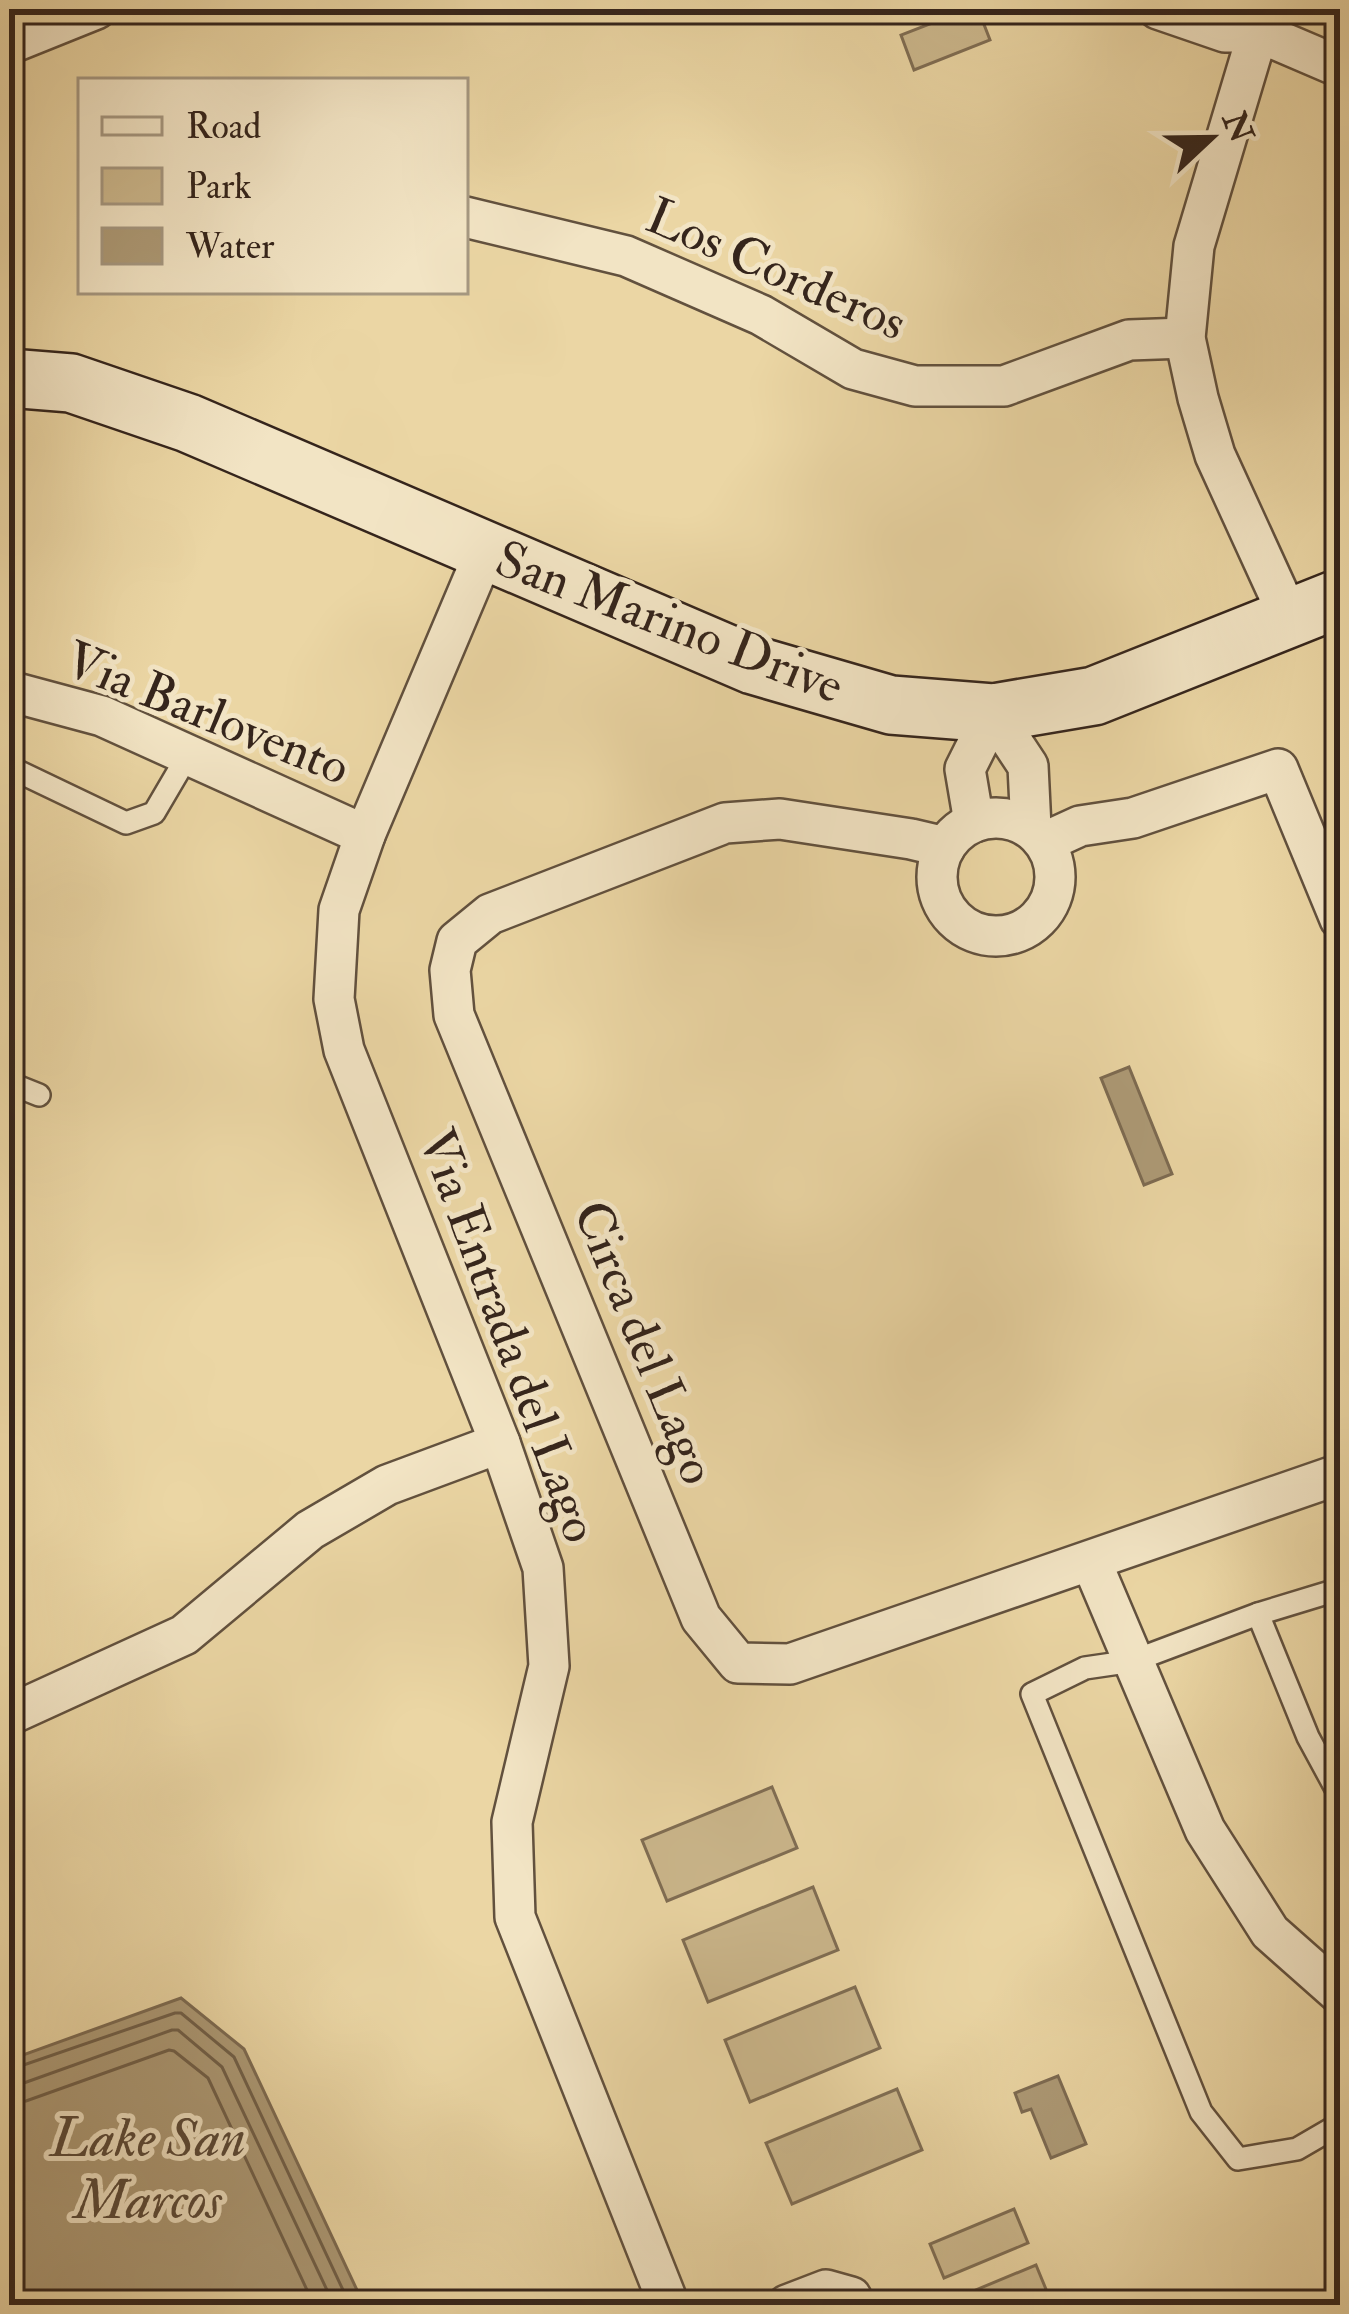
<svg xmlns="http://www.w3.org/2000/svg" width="1349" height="2314" font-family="'IM FELL Double Pica',serif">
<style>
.green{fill:#ccb88d;stroke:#806e54;stroke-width:3}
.water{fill:#ad9a76;stroke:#7d6b52;stroke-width:3}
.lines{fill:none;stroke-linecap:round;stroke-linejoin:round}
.shore{stroke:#716049;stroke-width:3}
.lane-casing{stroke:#62513e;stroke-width:26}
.street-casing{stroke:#62513e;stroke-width:44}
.secondary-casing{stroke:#35251c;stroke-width:62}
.lane{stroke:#f2e4c4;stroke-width:21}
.street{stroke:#f2e4c4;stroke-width:39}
.secondary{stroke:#f2e4c4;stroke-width:57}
.labels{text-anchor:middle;stroke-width:10;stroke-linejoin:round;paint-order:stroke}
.street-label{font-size:51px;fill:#35251c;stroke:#f2e4c4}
.water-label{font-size:54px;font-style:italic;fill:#594837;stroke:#f2e4c4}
</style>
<rect width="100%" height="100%" fill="#ebd6a4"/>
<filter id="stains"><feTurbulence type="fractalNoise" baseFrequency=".00167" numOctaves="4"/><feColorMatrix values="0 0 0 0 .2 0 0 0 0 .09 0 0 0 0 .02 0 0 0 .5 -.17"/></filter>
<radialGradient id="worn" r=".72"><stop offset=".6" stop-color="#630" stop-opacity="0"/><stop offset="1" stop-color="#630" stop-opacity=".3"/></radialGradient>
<g class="green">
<polygon points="968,9 978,9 990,40 914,70 901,35"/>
<polygon points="772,1787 797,1848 667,1901 642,1840"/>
<polygon points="813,1887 838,1950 708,2002 683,1940"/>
<polygon points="855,1987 880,2048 750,2102 725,2040"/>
<polygon points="897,2089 922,2150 792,2204 766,2143"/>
<polygon points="1014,2209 1028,2243 944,2278 930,2244"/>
<polygon points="1036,2265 1050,2299 1035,2305 956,2305 954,2299"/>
</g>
<g class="water">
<polygon points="1129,1067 1172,1174 1144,1185 1101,1078"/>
<polygon points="181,1998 244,2049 364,2305 9,2305 9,2060"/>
<polygon points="1058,2076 1086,2144 1051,2158 1031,2109 1022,2112 1015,2093"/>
</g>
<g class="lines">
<g class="shore">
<polyline points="9,2070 175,2013 181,2013 234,2057 350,2305"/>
<polyline points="9,2085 21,2084 172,2030 178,2030 222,2067 334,2305"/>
<polyline points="9,2103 26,2101 169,2050 174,2051 208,2078 314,2305"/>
</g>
<g class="lane-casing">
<g id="lane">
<polyline points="9,767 126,823 154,813 188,755"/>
<polyline points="9,1083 39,1095"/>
<polyline points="1340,1589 1258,1614 1133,1661 1085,1668 1032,1694 1201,2112 1238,2159 1297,2149 1340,2124"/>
<polyline points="1258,1614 1308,1737 1340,1796"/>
</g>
</g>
<g class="street-casing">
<g id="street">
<polyline points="1158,9 1225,32 1258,32 1340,67"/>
<polyline points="1265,9 1194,246 1185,338 1198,398 1215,455 1290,619"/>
<polyline points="9,44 96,9"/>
<polyline points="465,217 626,256 761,315 853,369 915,386 1004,386 1129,340 1185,338"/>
<polyline points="486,549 365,835 339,910 334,999 344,1050 500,1443 543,1568 549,1666 512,1822 515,1917 669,2305"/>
<polyline points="9,691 102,716 365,835"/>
<circle cx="996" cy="877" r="59"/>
<polyline points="974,822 965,769 993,713 1028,766 1031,828"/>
<polyline points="1045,842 1080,826 1133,818 1278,769 1340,919"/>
<polyline points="945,847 911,839 780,819 725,823 490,914 457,941 450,970 454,1015 701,1618 738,1663 790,1664 1340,1474"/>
<polyline points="1091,1561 1205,1830 1270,1932 1340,1994"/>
<polyline points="9,1715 184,1635 310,1530 387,1485 500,1443"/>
<polyline points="787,2305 826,2290 851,2297 855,2305"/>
</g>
</g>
<g class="secondary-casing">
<polyline id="secondary" points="9,378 71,383 188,423 753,665 891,705 993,713 1094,696 1340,598"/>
</g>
<use href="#lane" class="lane"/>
<use href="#street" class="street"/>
<use href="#secondary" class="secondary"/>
</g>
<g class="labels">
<g class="street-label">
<text transform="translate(777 268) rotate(24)" y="18">Los Corderos</text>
<text transform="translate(670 621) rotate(21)" y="18">San Marino Drive</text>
<text transform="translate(208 712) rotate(22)" y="18">Via Barlovento</text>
<text transform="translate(510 1335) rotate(70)" y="18">Via Entrada del Lago</text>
<text transform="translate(646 1342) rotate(68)" y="18">Circa del Lago</text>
</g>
<g class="water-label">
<text x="148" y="2156">Lake San<tspan x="148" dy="62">Marcos</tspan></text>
</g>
</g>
<rect width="1349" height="2314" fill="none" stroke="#ebd6a4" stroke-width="48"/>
<rect x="12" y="12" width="1325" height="2290" fill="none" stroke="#35251c" stroke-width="6"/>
<rect x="24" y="24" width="1301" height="2266" fill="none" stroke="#35251c" stroke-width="3"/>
<rect x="78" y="78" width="390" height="216" fill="#f2e4c4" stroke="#a69881" stroke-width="3"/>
<rect x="102" y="117" width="60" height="18" fill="#f2e4c4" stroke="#a69881" stroke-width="3"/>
<text x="186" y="138" font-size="36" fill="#35251c">Road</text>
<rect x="102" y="168" width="60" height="36" fill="#ccb88d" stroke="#a69881" stroke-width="3"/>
<text x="186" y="198" font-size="36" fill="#35251c">Park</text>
<rect x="102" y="228" width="60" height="36" fill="#ad9a76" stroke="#a69881" stroke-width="3"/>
<text x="186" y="258" font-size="36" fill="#35251c">Water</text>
<g transform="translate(1211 138) rotate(68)" stroke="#f2e4c4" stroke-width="9" paint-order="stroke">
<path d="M0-9L21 45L0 30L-21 45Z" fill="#35251c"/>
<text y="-18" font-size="33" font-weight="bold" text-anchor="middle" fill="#35251c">N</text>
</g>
<rect width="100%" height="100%" filter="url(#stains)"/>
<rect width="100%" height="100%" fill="url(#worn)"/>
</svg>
